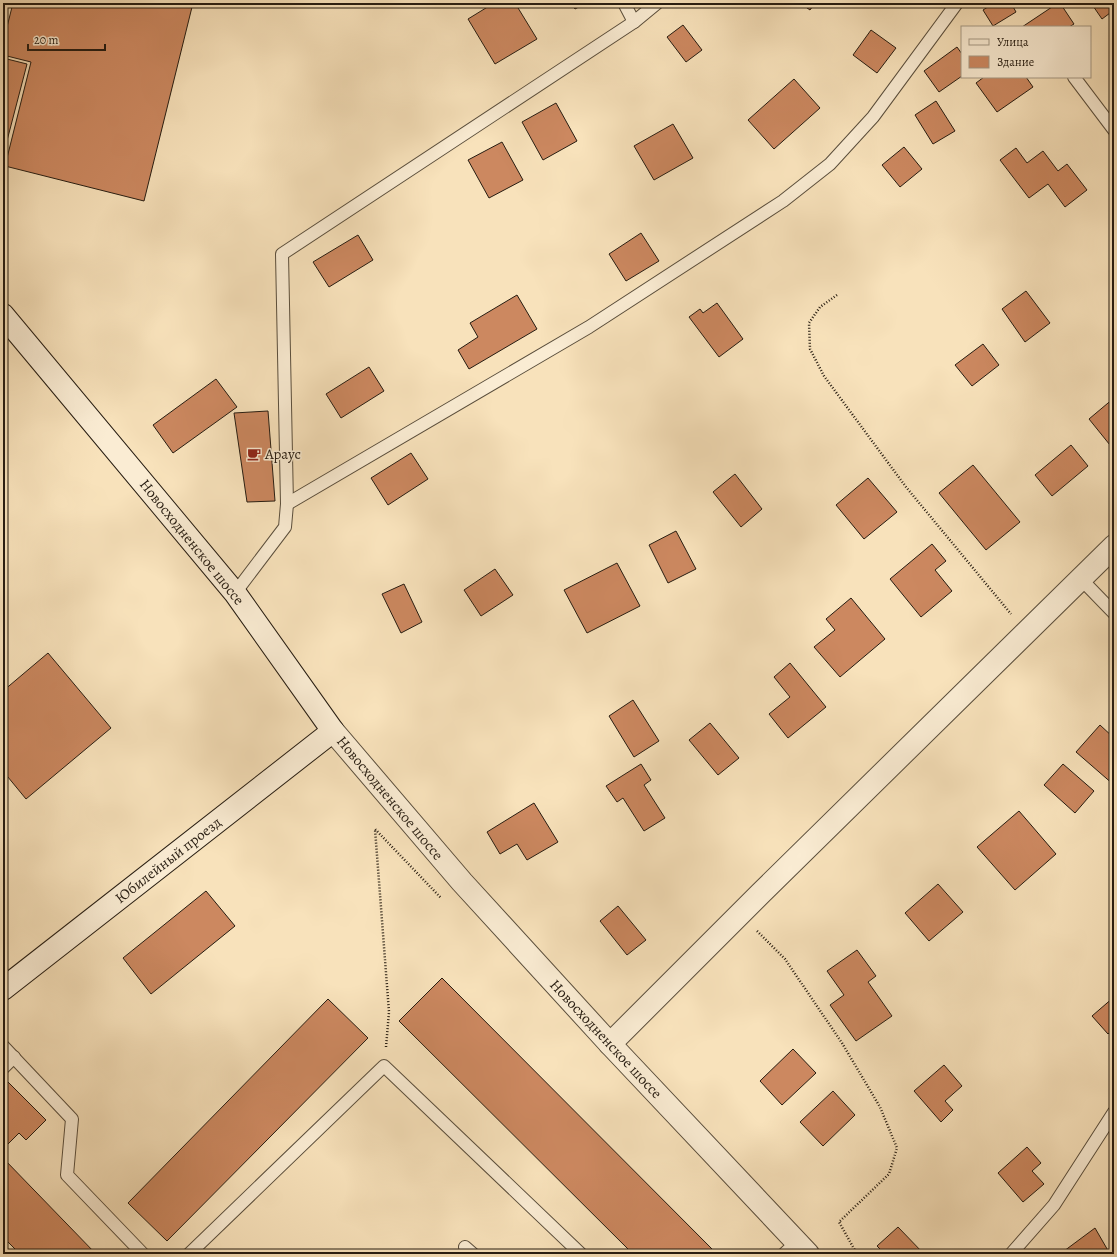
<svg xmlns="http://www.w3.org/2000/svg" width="1117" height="1257" font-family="Alegreya,serif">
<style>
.building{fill:#cc8860;stroke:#261c11}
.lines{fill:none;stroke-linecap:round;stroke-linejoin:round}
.service-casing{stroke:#5a4e3c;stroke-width:14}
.minor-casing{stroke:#5a4e3c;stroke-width:24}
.tertiary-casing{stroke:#5a4e3c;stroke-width:24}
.secondary-casing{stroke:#261c11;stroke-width:24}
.path{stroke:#261c11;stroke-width:2.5;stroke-dasharray:1 2;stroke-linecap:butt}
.service{stroke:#faecd3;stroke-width:12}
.minor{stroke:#faecd3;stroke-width:22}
.tertiary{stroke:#faecd3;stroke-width:22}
.secondary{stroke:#faecd3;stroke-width:22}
.labels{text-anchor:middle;stroke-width:3;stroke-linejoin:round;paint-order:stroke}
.poi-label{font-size:15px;fill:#261c11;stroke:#faecd3;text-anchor:start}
.street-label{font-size:15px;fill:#261c11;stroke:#faecd3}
</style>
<rect width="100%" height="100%" fill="#f8e2bb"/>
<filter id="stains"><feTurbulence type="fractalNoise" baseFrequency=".005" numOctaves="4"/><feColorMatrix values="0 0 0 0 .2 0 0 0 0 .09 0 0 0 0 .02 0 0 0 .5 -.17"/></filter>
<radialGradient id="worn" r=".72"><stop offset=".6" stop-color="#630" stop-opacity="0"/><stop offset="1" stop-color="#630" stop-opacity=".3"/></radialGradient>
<g class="building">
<polygon points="3,3 8,3 3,23"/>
<polygon points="13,3 193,3 144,201 5,166 31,62 3,55 3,43"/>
<polygon points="494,3 515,3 537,39 495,64 468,19"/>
<polygon points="571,3 586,3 575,9"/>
<polygon points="800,3 815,3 810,10"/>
<polygon points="994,3 1011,3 1016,12 993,26 983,10"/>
<polygon points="1058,3 1060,3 1074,24 1069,27 1022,27"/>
<polygon points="1091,3 1114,3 1114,10 1102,19"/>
<polygon points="683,25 702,50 686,62 667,37"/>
<polygon points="871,30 896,48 877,73 853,55"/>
<polygon points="957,47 962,54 962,76 939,92 924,71"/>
<polygon points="3,58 27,64 3,156"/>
<polygon points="984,77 1026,77 1033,87 997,112 976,83"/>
<polygon points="794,79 820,108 774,149 748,120"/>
<polygon points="936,101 955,131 933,144 915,115"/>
<polygon points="556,103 577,141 543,160 522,122"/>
<polygon points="673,124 693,158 654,180 634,146"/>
<polygon points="502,142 523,180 489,198 468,160"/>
<polygon points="904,147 922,169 900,187 882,165"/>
<polygon points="1016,148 1027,163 1043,151 1058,171 1067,164 1087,190 1065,207 1048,184 1029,198 1000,160"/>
<polygon points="641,233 659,261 626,281 609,254"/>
<polygon points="358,235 373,260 329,287 313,262"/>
<polygon points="1026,291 1050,323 1025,342 1002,309"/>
<polygon points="517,295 537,329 469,369 458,350 478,337 470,323"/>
<polygon points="717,303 743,339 719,357 689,317 700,309 703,313"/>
<polygon points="983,344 999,365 972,386 955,365"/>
<polygon points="369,367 384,391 341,418 326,394"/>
<polygon points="216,379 237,407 173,453 153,425"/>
<polygon points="1114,398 1114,450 1089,419"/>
<polygon points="268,411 275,501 247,502 234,413"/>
<polygon points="1071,445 1088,466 1052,496 1035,475"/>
<polygon points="411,453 428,479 388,505 371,478"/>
<polygon points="973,465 1020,522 986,550 939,493"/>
<polygon points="735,474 762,509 741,527 713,492"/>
<polygon points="868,478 897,512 864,539 836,505"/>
<polygon points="676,531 696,569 668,583 649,545"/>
<polygon points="932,544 946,561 935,570 952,591 921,617 890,579"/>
<polygon points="617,563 640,606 587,633 564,590"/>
<polygon points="495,569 513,595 481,616 464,590"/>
<polygon points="404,584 422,622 401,633 382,594"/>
<polygon points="851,598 885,639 840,677 814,647 835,630 826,619"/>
<polygon points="48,653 111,728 26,799 3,771 3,691"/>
<polygon points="790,663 826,707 788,738 769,714 790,697 774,677"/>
<polygon points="633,700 659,741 634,757 609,716"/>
<polygon points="710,723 739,758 718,775 689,740"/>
<polygon points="1100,725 1114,738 1114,785 1076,752"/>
<polygon points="641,764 651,780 644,785 665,818 644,831 623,798 617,802 606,786"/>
<polygon points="1063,764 1094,791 1075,813 1044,785"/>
<polygon points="534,803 558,842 527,860 517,844 500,854 487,832"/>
<polygon points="1019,811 1056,854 1015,890 977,847"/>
<polygon points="938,884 963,912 929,941 905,913"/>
<polygon points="206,891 235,926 151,994 123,958"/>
<polygon points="618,906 646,940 627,955 600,921"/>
<polygon points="857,950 876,976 868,982 892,1016 856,1041 830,1005 844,995 827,971"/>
<polygon points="442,978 717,1254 633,1254 399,1021"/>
<polygon points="1114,997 1114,1028 1108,1034 1092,1016"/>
<polygon points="328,999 368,1038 167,1241 128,1203"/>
<polygon points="793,1049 816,1073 782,1105 760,1081"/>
<polygon points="944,1065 962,1086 945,1101 953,1110 941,1122 914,1091"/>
<polygon points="6,1080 46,1120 26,1140 19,1133 3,1149 3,1083"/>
<polygon points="833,1091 855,1115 823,1146 800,1122"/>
<polygon points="1027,1147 1041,1163 1032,1171 1044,1184 1023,1202 998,1173"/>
<polygon points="3,1158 96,1254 16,1254 18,1252 3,1237"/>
<polygon points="898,1227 924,1254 885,1254 877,1246"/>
<polygon points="1095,1228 1110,1254 1060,1254"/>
</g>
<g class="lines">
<g class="service-casing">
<g id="service">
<polyline points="624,3 634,22"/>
<polyline points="1074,77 1114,130"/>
<polyline points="287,504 589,327 783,201 830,164 873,117 957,3"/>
<polyline points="1081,579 1114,613"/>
<polyline points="235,593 285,527 287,504 282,254 634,22 657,3"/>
<polyline points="3,1046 72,1119 67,1175 143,1254"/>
<polyline points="3,1068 14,1057"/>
<polyline points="465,1247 473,1254"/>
<polyline points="189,1254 384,1066 581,1254"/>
<polyline points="784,1254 797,1242"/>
<polyline points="1011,1254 1054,1205 1114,1112"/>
</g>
</g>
<g class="minor-casing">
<polyline id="minor" points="610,1044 761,893 1114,546"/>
</g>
<g class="tertiary-casing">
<polyline id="tertiary" points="333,731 462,882 610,1044 808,1254"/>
</g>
<g class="secondary-casing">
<polyline id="secondary" points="3,315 235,593 333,731 3,989"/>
</g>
<g class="path">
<polyline points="837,295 820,307 809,323 810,349 824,376 906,487 1011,614"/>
<polyline points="757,931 785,959 842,1043 880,1107 897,1148 889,1174 839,1222 857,1254"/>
<polyline points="386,1047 389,1012 375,829 441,898"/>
</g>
<use href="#service" class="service"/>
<use href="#minor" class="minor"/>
<use href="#tertiary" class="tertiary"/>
<use href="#secondary" class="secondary"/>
</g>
<defs>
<g id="cafe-bare" transform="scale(1.08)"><path d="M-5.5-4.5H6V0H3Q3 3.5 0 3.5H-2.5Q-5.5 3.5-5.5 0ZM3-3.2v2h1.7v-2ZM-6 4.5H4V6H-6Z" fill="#8f2418" stroke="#faecd3" stroke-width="2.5" paint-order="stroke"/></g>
</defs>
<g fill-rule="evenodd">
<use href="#cafe-bare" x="254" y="454"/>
</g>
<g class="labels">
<g class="poi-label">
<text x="265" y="459">Араус</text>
</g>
<g class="street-label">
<text transform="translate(192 542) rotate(51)" y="5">Новосходненское шоссе</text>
<text transform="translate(390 798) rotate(50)" y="5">Новосходненское шоссе</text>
<text transform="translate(168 860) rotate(-38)" y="5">Юбилейный проезд</text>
<text transform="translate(606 1039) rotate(47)" y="5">Новосходненское шоссе</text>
</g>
</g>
<rect width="1117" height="1257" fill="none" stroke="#f8e2bb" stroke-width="16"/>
<rect x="4" y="4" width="1109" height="1249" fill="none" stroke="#261c11" stroke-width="2"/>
<rect x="8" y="8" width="1101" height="1241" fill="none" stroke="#261c11"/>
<rect x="961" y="26" width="130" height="52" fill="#faecd3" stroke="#a59985"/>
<rect x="969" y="39" width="20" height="6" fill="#faecd3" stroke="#a59985"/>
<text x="997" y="46" font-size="12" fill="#261c11">Улица</text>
<rect x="969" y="56" width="20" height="12" fill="#cc8860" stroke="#a59985"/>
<text x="997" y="66" font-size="12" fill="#261c11">Здание</text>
<path d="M28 44v6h77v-6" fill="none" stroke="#261c11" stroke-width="2"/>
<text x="34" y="44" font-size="12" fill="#261c11" stroke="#faecd3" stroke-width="3" paint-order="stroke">20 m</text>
<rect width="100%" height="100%" filter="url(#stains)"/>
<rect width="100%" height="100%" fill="url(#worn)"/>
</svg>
